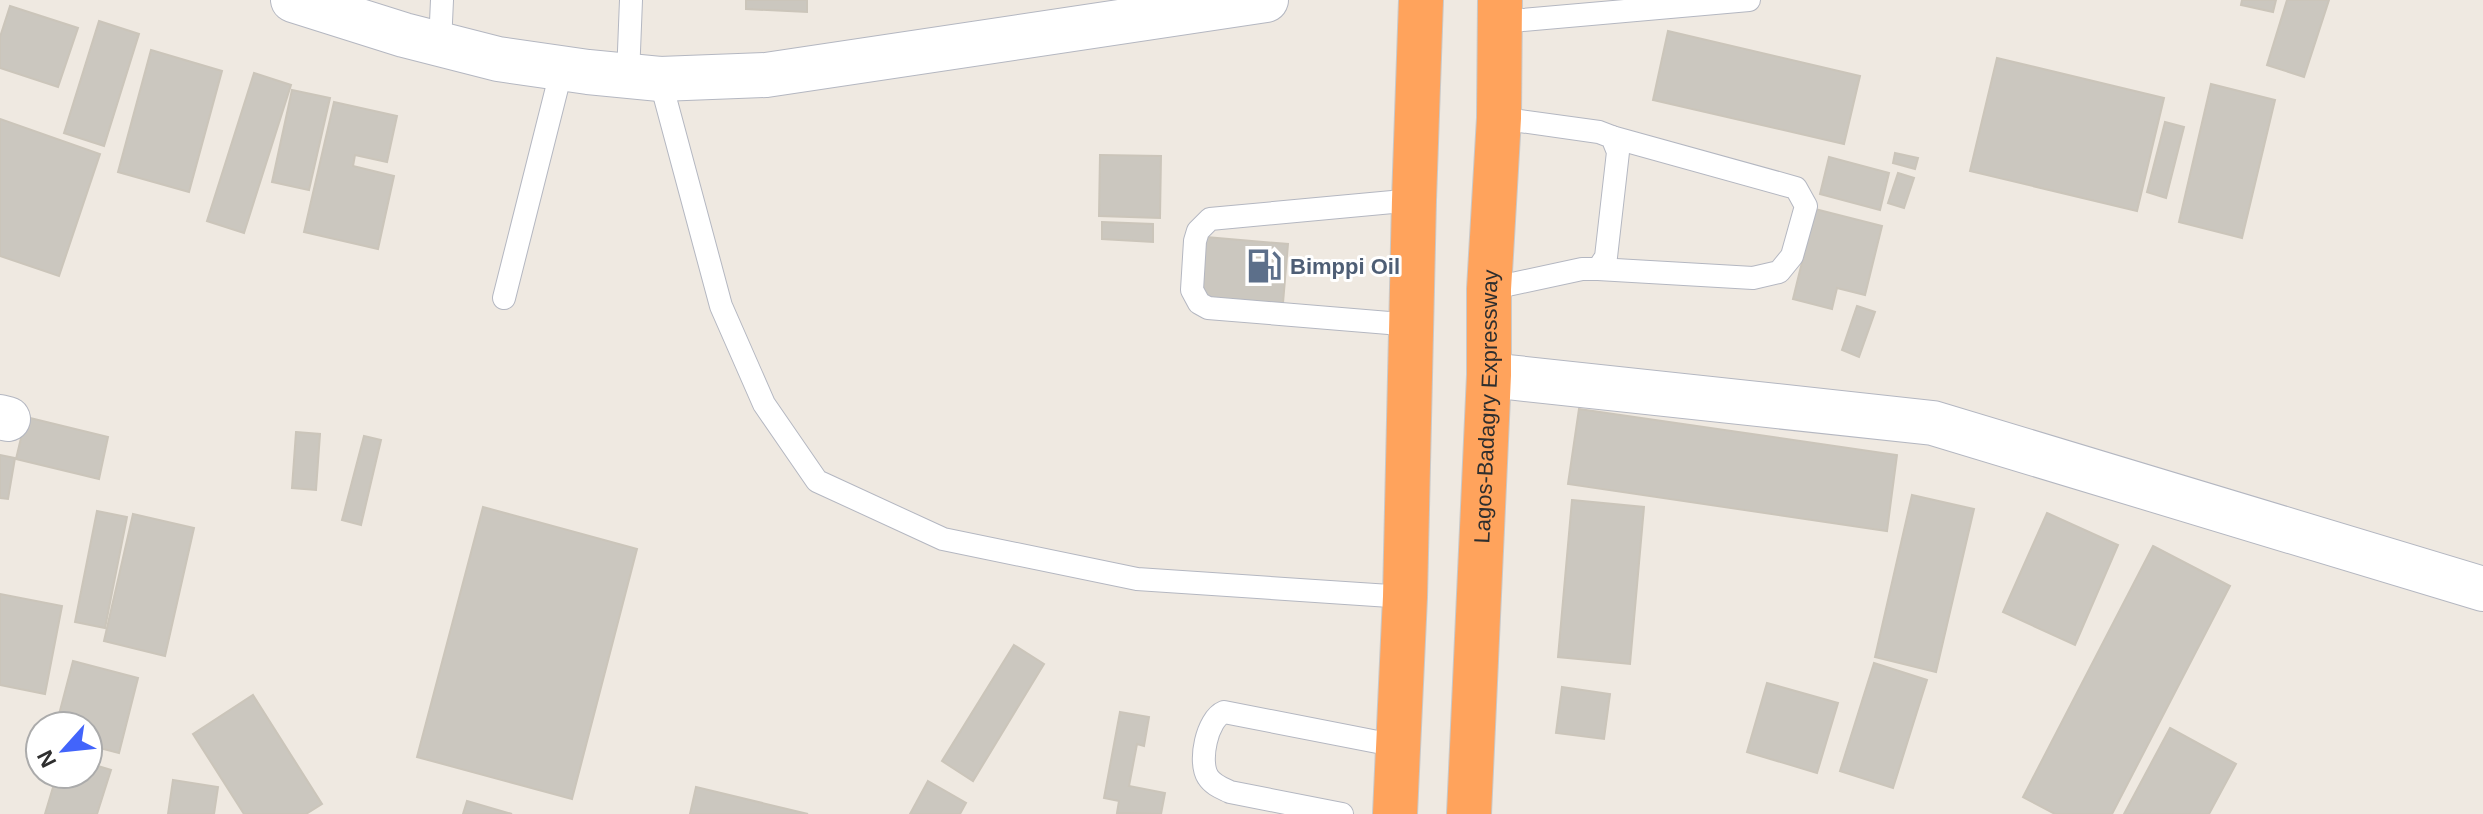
<svg xmlns="http://www.w3.org/2000/svg" width="2483" height="814" font-family="Helvetica,sans-serif">
<style>
.building{fill:#cbc7bf;stroke:#cbc5ba;stroke-width:2}
.lines{fill:none;stroke-linecap:round;stroke-linejoin:round}
.lane-casing{stroke:#b4b7c1;stroke-width:24}
.street-casing{stroke:#b4b7c1;stroke-width:46}
.secondary-casing{stroke:#b4b7c1;stroke-width:46}
.highway-casing{stroke:#c9c9c9;stroke-width:46}
.lane{stroke:#fff;stroke-width:22}
.street{stroke:#fff;stroke-width:44}
.secondary{stroke:#fff;stroke-width:44}
.highway{stroke:#ffa35c;stroke-width:44}
.labels{text-anchor:middle;stroke-width:6;stroke-linejoin:round;paint-order:stroke}
.service-label{font-size:22px;font-weight:bold;fill:#4e5e75;stroke:#fff;text-anchor:start}
.street-label{font-size:22px;fill:#2e2e2e;stroke:#fff}
</style>
<rect width="100%" height="100%" fill="#efe9e1"/>
<g class="building">
<polygon points="746,0 807,0 807,12 746,9"/>
<polygon points="2242,0 2276,0 2273,12 2241,5"/>
<polygon points="2287,0 2329,0 2304,77 2267,65"/>
<polygon points="10,6 78,28 58,87 0,68 0,37"/>
<polygon points="99,21 139,34 104,146 64,133"/>
<polygon points="1668,31 1860,76 1844,144 1653,100"/>
<polygon points="151,50 222,71 189,192 118,172"/>
<polygon points="1997,58 2164,98 2137,211 1970,171"/>
<polygon points="254,73 291,85 244,233 207,221"/>
<polygon points="2211,84 2275,100 2242,238 2179,222"/>
<polygon points="292,90 330,98 309,190 272,182"/>
<polygon points="334,102 397,116 387,162 355,155 353,166 394,176 378,249 304,232"/>
<polygon points="0,119 100,154 59,276 0,256"/>
<polygon points="2165,122 2184,127 2166,198 2147,192"/>
<polygon points="1895,153 1918,158 1915,169 1893,163"/>
<polygon points="1100,155 1161,156 1160,218 1099,216"/>
<polygon points="1829,157 1889,173 1880,210 1820,194"/>
<polygon points="1898,173 1914,178 1904,208 1888,203"/>
<polygon points="1815,209 1882,226 1865,295 1837,288 1832,309 1793,299"/>
<polygon points="1102,222 1153,224 1153,242 1102,239"/>
<polygon points="1206,237 1288,244 1283,303 1202,298"/>
<polygon points="1857,306 1875,312 1859,357 1842,350"/>
<polygon points="1579,409 1897,455 1887,531 1568,484"/>
<polygon points="26,417 108,437 99,479 16,459"/>
<polygon points="296,432 320,434 316,490 292,488"/>
<polygon points="364,436 381,440 361,525 342,520"/>
<polygon points="0,455 15,458 8,499 0,498"/>
<polygon points="1912,495 1974,509 1936,672 1875,657"/>
<polygon points="1572,500 1644,507 1630,664 1558,657"/>
<polygon points="483,507 637,549 572,799 417,757"/>
<polygon points="97,511 127,517 105,628 75,622"/>
<polygon points="2047,513 2118,545 2075,645 2003,612"/>
<polygon points="133,514 194,528 165,656 104,641"/>
<polygon points="2153,546 2230,586 2112,814 2055,814 2023,797"/>
<polygon points="0,594 62,606 45,694 0,685"/>
<polygon points="1014,645 1044,664 973,781 942,761"/>
<polygon points="73,661 138,678 119,753 88,745 88,726 56,726"/>
<polygon points="1874,663 1927,680 1893,788 1840,771"/>
<polygon points="1767,683 1838,703 1817,773 1747,752"/>
<polygon points="1562,687 1610,694 1604,739 1556,733"/>
<polygon points="253,695 322,804 306,814 244,814 193,734"/>
<polygon points="1120,712 1149,717 1144,746 1137,744 1129,786 1165,793 1161,814 1117,813 1119,801 1104,798"/>
<polygon points="2170,728 2236,764 2209,814 2124,814"/>
<polygon points="88,763 111,770 97,814 45,814 57,774 88,774"/>
<polygon points="173,780 218,787 214,814 168,814"/>
<polygon points="928,781 966,803 960,814 910,814"/>
<polygon points="696,787 808,814 690,814"/>
<polygon points="467,801 512,814 463,814"/>
</g>
<g class="lines">
<g class="lane-casing">
<g id="lane">
<polyline points="1500,22 1749,0"/>
<polyline points="440,44 442,0"/>
<polyline points="628,76 631,0"/>
<polyline points="660,79 721,306 764,404 817,481 943,539 1137,579 1405,597"/>
<polyline points="1598,269 1753,278 1779,272 1792,256 1806,206 1796,188 1612,137"/>
<polyline points="1489,289 1582,269 1598,269 1606,257 1618,152 1612,137 1599,132 1499,118"/>
<polyline points="504,298 562,68"/>
<polyline points="1413,325 1208,308 1199,303 1192,290 1195,241 1198,231 1210,219 1414,200"/>
<path d="M1342 814 1230 792C1222 788 1213 785 1208 777 1198 762 1207 719 1224 712L1398 746"/>
</g>
</g>
<g class="street-casing">
<g id="street">
<polyline points="1489,375 1933,423 2483,589"/>
<polyline points="0,417 8,419"/>
</g>
</g>
<g class="secondary-casing">
<polyline id="secondary" points="293,0 404,35 498,59 588,72 660,79 766,75 1266,0"/>
</g>
<g class="highway-casing">
<g id="highway">
<polyline points="1395,814 1405,597 1414,200 1421,0"/>
<path id="s1" d="M1469 814 1489 375V289L1499 118 1500 0"/>
</g>
</g>
<use href="#lane" class="lane"/>
<use href="#street" class="street"/>
<use href="#secondary" class="secondary"/>
<use href="#highway" class="highway"/>
</g>
<defs>
<g id="fuel-bare" transform="scale(2.76)"><path d="M-5.5-6h7V0h2V4h1.3V-2.5L3-4.5l.8-.8L6-3V5H2.5V1h-1V6h-7ZM-4.2-4.7v3.2H.2V-4.7Z" fill="#5c6f8a" stroke="#fff" stroke-width="2.5" paint-order="stroke"/></g>
</defs>
<g fill-rule="evenodd">
<use href="#fuel-bare" x="1264" y="266"/>
</g>
<g class="labels">
<g class="service-label">
<text x="1290" y="274">Bimppi Oil</text>
</g>
<g class="street-label">
<text dy="8" stroke="none"><textPath href="#s1" startOffset="408">Lagos-Badagry Expressway</textPath></text>
</g>
</g>
<g transform="translate(64 750) rotate(243)"><circle r="38" fill="#ffffff" stroke="#ababab" stroke-width="2"/>
<path d="M0-6L14 30L0 20L-14 30Z" fill="#4264fb"/>
<text y="-12" font-size="22" font-weight="bold" text-anchor="middle" fill="#2e2e2e">N</text>
</g>
</svg>
